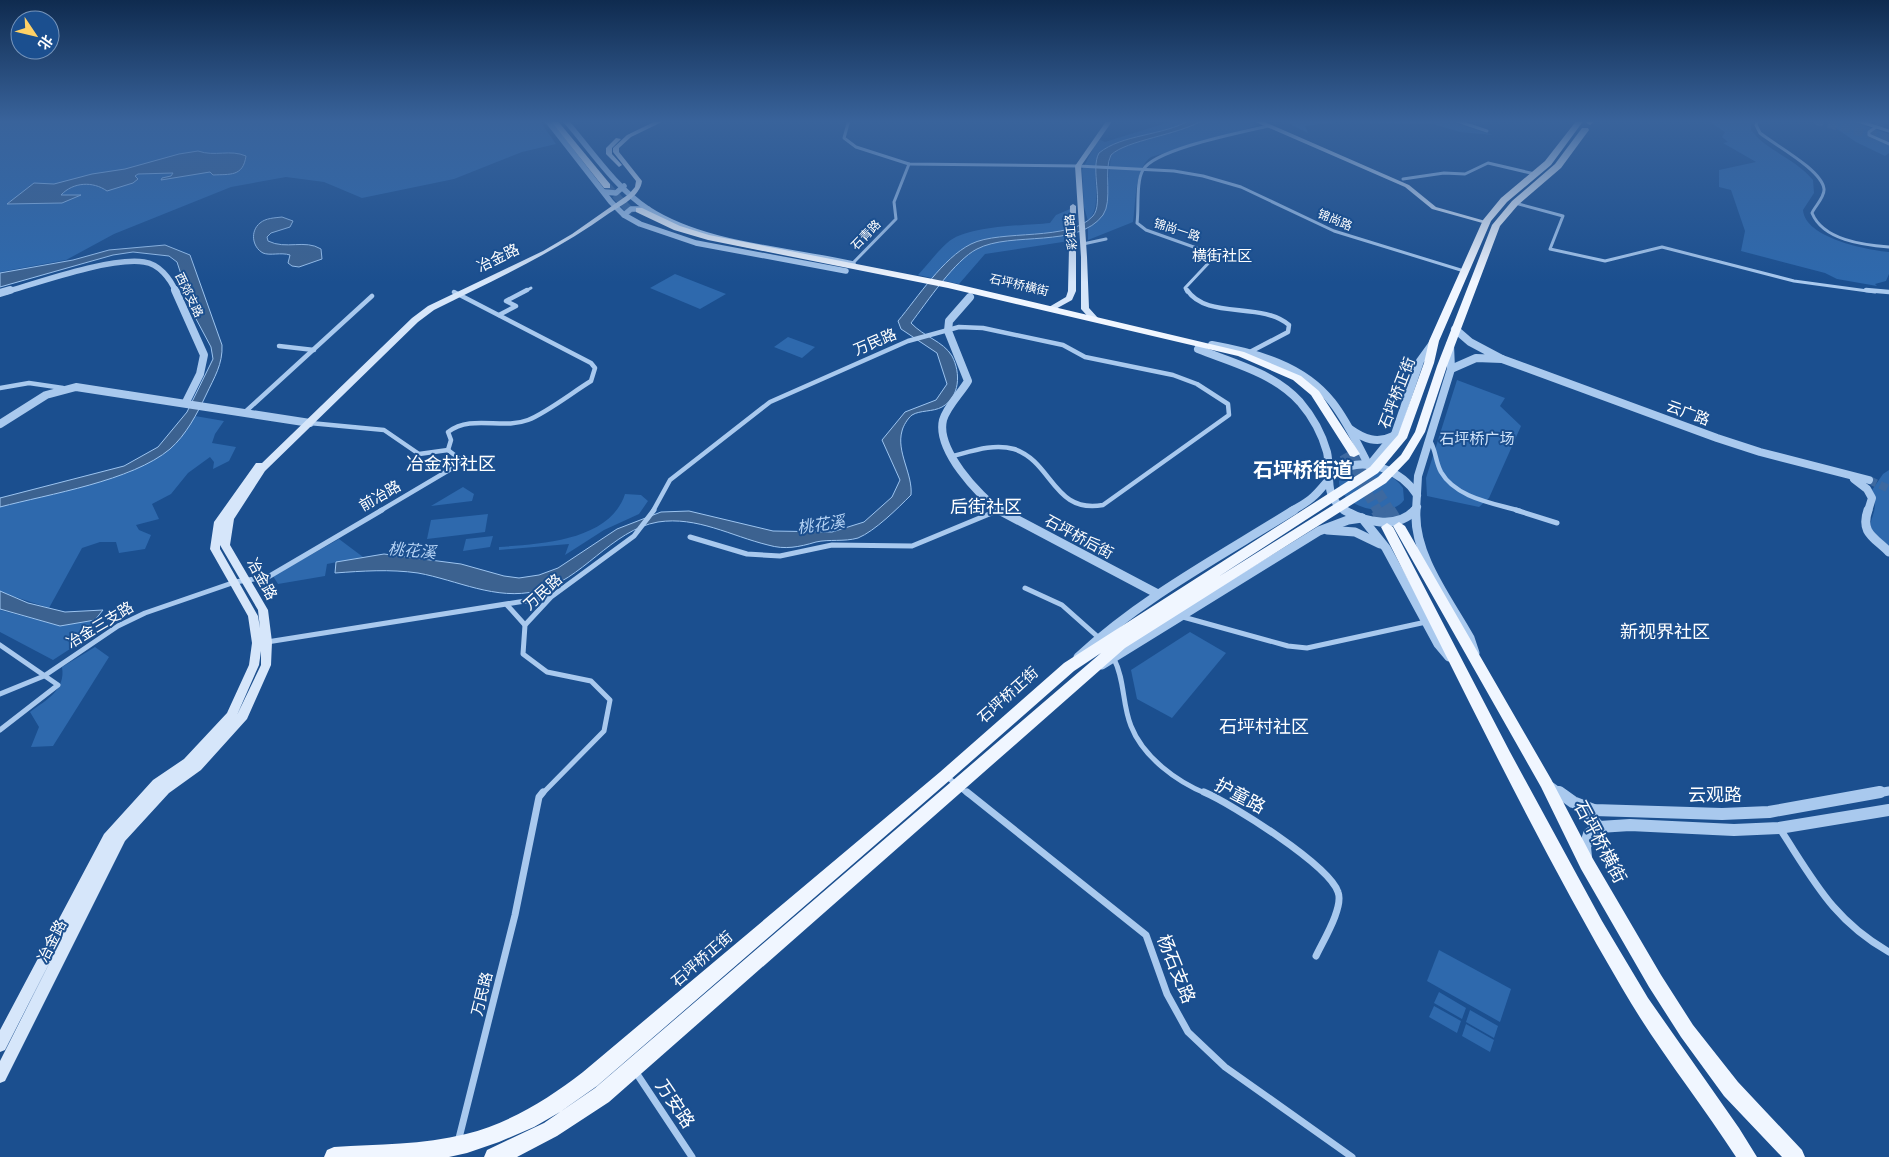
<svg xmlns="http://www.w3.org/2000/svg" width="1889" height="1157" font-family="Jost,'Noto Sans SC',sans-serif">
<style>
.green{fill:#2e69ad}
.water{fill:#3c6290;stroke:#9cc4f0}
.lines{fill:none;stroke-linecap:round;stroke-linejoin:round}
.tertiary-tunnel{stroke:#3d69a0;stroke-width:8;stroke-dasharray:8 4;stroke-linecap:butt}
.primary-tunnel-far2{stroke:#3d69a0;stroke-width:8;stroke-dasharray:8 4;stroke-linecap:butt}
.primary-tunnel-far1{stroke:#3d69a0;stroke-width:10;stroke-dasharray:10 5;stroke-linecap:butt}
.primary-tunnel{stroke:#3d69a0;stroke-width:13;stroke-dasharray:13 7;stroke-linecap:butt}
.trunk-tunnel{stroke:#3d69a0;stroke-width:9;stroke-dasharray:9 4.5;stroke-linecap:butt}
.minor-far3{stroke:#a9c9ee;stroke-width:3}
.minor-far2{stroke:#a9c9ee;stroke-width:4.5}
.minor-far1{stroke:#a9c9ee;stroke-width:5}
.minor{stroke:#a9c9ee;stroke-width:7}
.tertiary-far3{stroke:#a9c9ee;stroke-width:5.5}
.tertiary-far2{stroke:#a9c9ee;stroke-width:8}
.tertiary-far1{stroke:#a9c9ee;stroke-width:9}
.tertiary{stroke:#a9c9ee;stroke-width:12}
.secondary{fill:#d6e6fa;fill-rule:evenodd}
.primary{fill:#f0f6ff;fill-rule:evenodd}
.trunk{fill:#f8faff;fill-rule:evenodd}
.labels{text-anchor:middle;stroke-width:4;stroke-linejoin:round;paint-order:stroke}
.far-street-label{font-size:12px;fill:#fff;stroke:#1b4f8f}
.far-quarter-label{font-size:15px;fill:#fff;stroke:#1b4f8f}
.street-label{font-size:15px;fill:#fff;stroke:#1b4f8f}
.park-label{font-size:15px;fill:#cfe3fa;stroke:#1b4f8f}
.water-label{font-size:16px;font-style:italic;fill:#b5d3f5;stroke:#1b4f8f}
.quarter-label{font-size:18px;fill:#fff;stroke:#1b4f8f}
.near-street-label{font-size:18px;fill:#fff;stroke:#1b4f8f}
.district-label{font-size:20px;font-weight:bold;fill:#fff;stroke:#1b4f8f}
</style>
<rect width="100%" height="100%" fill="#1b4f8f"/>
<g class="green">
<polygon points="0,120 539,120 556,144 522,152 454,179 362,198 324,182 286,177 231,187 114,234 66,260 0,272"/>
<path d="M1176 120H1190L1177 127 1108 147C1082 162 1108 202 1088 221L1084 207 1082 170 1098 139 1105 142Z"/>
<path d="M1203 120H1249L1256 126 1151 157C1134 169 1136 204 1133 222L1088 240V227L1105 212 1111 155C1126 140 1179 135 1203 120Z"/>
<polygon points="1446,120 1493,135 1460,132 1433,124 1336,122 1305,126 1308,133 1284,121"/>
<path d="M1707 120H1751V130C1767 151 1796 159 1813 180L1814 193 1803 210C1805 238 1867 250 1889 252V274L1886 281 1875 284 1877 286 1837 279 1825 273 1741 251 1745 231 1731 190 1719 187V170L1756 162 1723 143 1728 142 1722 137 1725 132Z"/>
<polygon points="1824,120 1847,120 1889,134 1889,153 1885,156 1856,142"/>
<path d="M1070 209 1069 241 985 254 959 284 918 275C928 264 937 252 947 243 967 225 1023 226 1050 223L1056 215Z"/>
<polygon points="675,274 726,294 700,309 650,288"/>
<polygon points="788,337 815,347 802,358 774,347"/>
<polygon points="1457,380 1505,398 1500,406 1521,426 1489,498 1479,507 1427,496 1426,478"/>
<polygon points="195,416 224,421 215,434 212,443 236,447 229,461 213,469 214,462 210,457 188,473 171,494 152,504 159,519 136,525 139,530 151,535 145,549 119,553 116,542 100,542 82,548 49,608 0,592 0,507 128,473 170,449"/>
<path d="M1356 469C1374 468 1393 473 1403 488L1404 500C1390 520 1339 508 1339 481L1347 472Z"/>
<path d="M1889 470V547C1884 542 1874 536 1871 530 1867 521 1881 509 1872 490L1883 474Z"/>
<polygon points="463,487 474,494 472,501 431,506"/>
<path d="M625 494 641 495 648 501 639 514 604 530 565 555 569 544 499 550V547C540 544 610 541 625 494Z"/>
<polygon points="488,514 485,532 427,539 431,520"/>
<polygon points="493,536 490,547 463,551 466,539"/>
<polygon points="339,539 363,557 327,564 325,576 278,584 273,576"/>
<polygon points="0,610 60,626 95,620 93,634 53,660 0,632"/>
<polygon points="1190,632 1226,653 1172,718 1137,699 1131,670"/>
<path d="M95 647 109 657 53 746 31 747 39 727 30 712C46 700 66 690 62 667Z"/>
<polygon points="1439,950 1511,989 1500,1022 1427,981"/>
<polygon points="1439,992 1466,1008 1462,1019 1434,1003"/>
<polygon points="1434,1006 1461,1021 1457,1033 1429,1017"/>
<polygon points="1470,1010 1498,1026 1494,1038 1466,1022"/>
<polygon points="1466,1024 1494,1040 1490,1052 1462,1036"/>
</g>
<g class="water">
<path d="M1190 120H1203C1179 135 1126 140 1111 155 1103 170 1113 201 1103 215 1078 249 1011 231 977 249 955 260 927 302 911 323 924 337 943 341 952 356 961 373 960 397 942 407 933 412 920 410 912 415 908 418 903 426 902 431 896 452 913 474 911 495 898 508 875 531 858 538 844 542 829 539 816 542 799 547 785 550 768 545 731 536 697 516 658 522 611 530 582 581 537 591 496 601 457 580 418 573 390 569 362 571 335 573L336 562 384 554 461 564 504 576 519 578 539 575 558 568 617 529 661 512 689 511 773 531 832 532 864 522 892 497 900 480 882 440 905 412 936 400 947 384 937 353 901 329 898 321C918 297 943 258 971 244 1001 229 1070 242 1093 216 1104 203 1090 169 1099 153 1122 134 1163 136 1190 120Z"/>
<path d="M198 151C215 157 230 149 246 156 243 177 230 174 213 175L210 172 161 180 162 178 171 176 173 173 138 174 135 176 138 179 133 183 107 191C93 181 73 182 61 195H81L62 203 7 204 34 183 54 184 92 174 125 169 179 154Z"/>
<path d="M282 217 293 221 290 227 271 233 267 237 268 241C286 250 305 239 321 249L322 259 299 267 292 266 288 263 290 255C281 252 270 256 263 253 252 247 250 231 260 223 266 218 274 218 282 217Z"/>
<path d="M165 245 190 255 222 345C223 364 214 378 206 395 197 414 186 435 170 449 132 481 49 494 0 507V498L124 466 158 447 187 412 213 359 211 347 195 317 177 262 169 256 133 252 113 255 0 287V273L73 260 109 250Z"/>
<polygon points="0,591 28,603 65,612 103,610 95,620 60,626 0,609"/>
</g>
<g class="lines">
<polyline class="tertiary-tunnel" points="1869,480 1889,489"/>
<polyline class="primary-tunnel-far2" points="607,186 632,213"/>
<g class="primary-tunnel-far1">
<polyline points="1344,454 1378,511"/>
<polyline points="1354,454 1390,511"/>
</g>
<g class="primary-tunnel">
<polyline points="1377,510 1387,527"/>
<polyline points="1389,510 1399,526"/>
</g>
<g class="trunk-tunnel">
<polyline points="1815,120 1889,139"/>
<polyline points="1862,120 1889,127"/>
</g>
<g class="minor-far3">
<polyline points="849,120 844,138 856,147 909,164 1078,166 1174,171 1203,176 1241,187 1334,231 1464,271"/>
<polyline points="1454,120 1487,131"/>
<path d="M1758 120 1756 125 1760 133C1775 145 1822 170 1824 189 1825 197 1815 206 1812 213 1823 240 1863 245 1889 247"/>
<polyline points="1855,120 1889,131"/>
<polyline points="1876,127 1869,132 1869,135 1889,144"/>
<polyline points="1403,179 1444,173 1465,174 1488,163 1535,174"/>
<polyline points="1515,203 1563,216 1550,249 1605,261 1662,247 1794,281 1875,292"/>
<polyline points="1083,244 1106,239"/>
<polyline points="852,264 896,219 894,202 909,164"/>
<polyline points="524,292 531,288"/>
<path d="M1187 292 1185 288 1216 255 1146 230 1137 223C1139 209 1136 181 1143 170 1154 149 1243 132 1268 126"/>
</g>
<g class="minor-far2">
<path d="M1187 290C1207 320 1261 301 1289 325L1288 332 1248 353"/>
<polyline points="1866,290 1889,292"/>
<polyline points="499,315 516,306 506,301 527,290"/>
<polyline points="279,346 314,350"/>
<polyline points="0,388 29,383 63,388"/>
<polyline points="244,413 372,296"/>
<polyline points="310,423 384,430 419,454 448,450 461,460 461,463 380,511"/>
<path d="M1429 439C1436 449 1435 461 1441 472 1456 498 1493 503 1520 511"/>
<path d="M448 450 451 440 448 432C472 414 502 430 528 420 546 413 573 392 591 381L595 368 591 363 454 292"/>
<path d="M653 511 670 480 770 402 908 341 959 327 983 328 1063 345 1085 357 1173 375 1197 384 1228 404 1229 415 1103 505C1053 514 1053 462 1014 449 994 443 972 451 953 456"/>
<polyline points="996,511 999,510"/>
</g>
<g class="minor-far1">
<polyline points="1516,510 1557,523"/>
<polyline points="690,537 747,554 780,556 832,545 912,546 999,510"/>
<polyline points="1025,588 1062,605 1098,637"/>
<polyline points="507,605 525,625"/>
<polyline points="1183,617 1288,646 1307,648 1426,622"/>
<polyline points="267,642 550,597"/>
<polyline points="0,645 58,685 0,730"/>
<path d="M1114 659C1125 680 1122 704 1131 726 1143 757 1177 782 1207 794"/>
<polyline points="0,694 44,676 118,626 145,613 235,582 268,577 382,510"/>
<polyline points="946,776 968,794"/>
<polyline points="542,794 604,731 610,700 591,681 547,672 523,654 525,625 551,597 634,536 654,510"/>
</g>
<g class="minor">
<polyline points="967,792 1146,935 1167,994 1188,1032 1225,1067 1352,1157"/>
<path d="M1204 792C1232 804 1329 865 1338 892 1344 907 1323 941 1316 956"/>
<path d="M1780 829C1814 881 1833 920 1889 952"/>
<polyline points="635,1071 692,1157"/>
<polyline points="458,1142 515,915 539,797 543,792"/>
</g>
<g class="tertiary-far3">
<polyline points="547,120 611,202 624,215 640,224 696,243 846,271"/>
<path d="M565 120C591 150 615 187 648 209 705 246 788 249 853 264"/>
<polyline points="604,192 616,193 624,186"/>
<polyline points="624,215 631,209 648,209"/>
<path d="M6 292C40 282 111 257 144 262 159 264 170 278 176 292"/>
</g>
<g class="tertiary-far2">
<polyline points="175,290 204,355 200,374 186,402"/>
<polyline points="0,293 10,290"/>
<path d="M970 297 949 321 948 331 968 381C961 393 947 406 943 420 936 449 978 496 1001 511"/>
<path d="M1212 345C1256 353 1303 365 1332 402 1347 421 1358 445 1369 466"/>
<path d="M1198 349C1233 363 1274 373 1300 402 1312 416 1322 434 1327 452 1332 475 1322 497 1346 511"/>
<polyline points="1502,359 1717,438 1760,452 1869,480"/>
<polyline points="1451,369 1476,358 1502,359 1470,342 1455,329"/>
<polyline points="0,424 46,395 76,387 310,423"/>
<path d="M1350 429C1364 439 1377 444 1393 436"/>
<polyline points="1369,466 1395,434 1420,361 1433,343"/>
<polyline points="1854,479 1867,489 1872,498 1868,511"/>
<path d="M1292 511C1300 506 1308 502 1314 496 1323 488 1329 477 1339 471 1365 455 1402 471 1417 495"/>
<polyline points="1414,511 1417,507"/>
<polyline points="1416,511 1418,476 1451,369 1450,345"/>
</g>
<g class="tertiary-far1">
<polyline points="999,510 1156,593"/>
<path d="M1344 510C1364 522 1397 530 1415 510"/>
<path d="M1416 510C1413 555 1449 600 1470 638L1475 653"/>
<path d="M1868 510C1860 533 1874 537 1889 552"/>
<polyline points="1362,518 1386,548 1438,644 1449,657"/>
<polyline points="1327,530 1355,532 1380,544"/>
<path d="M1078 657C1143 597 1219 557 1294 510"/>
<polyline points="1102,665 1319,531 1348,520 1362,518"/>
<polyline points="1550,786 1561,794"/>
<polyline points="1873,794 1889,791"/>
</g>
<g class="tertiary">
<polyline points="1559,792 1573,802 1594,810 1722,814 1769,812 1880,792"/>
<polyline points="1594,810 1591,818 1599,827"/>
<polyline points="1586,857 1585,847 1589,834 1599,827 1630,825 1734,830 1779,828 1889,810"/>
</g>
<g class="secondary">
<path d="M658 120H666L631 137 619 148V152L642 181C640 197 620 206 608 214 552 254 494 280 434 310L418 322 265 471 234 519 230 545 268 610 272 642 271 665 247 719 201 770 169 793 125 841 5 1081 0 1083V1061L57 948 5 1050 0 1052V1030L104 834 153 780 184 759 227 713 249 665 252 643 248 616 210 549 214 522 256 463H262L412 318 428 306 543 251 572 234 629 194 635 187 636 181 613 152V148L627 135ZM220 545 258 610 260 628 258 616 220 549ZM261 651V665L237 715 259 665Z"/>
<polygon points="1107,120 1113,120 1081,166 1087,257 1089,308 1098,318 1094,320 1091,320 1081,309 1081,257 1075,166"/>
<polygon points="1251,120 1260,120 1409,185 1436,207 1489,222 1486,224 1432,209 1405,187"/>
<polygon points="616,138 621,139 612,148 612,154 622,165 619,167 606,154 606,148"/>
<polygon points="1073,204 1076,206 1076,291 1072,300 1052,311 1049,311 1049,307 1066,297 1068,291 1070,206"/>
</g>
<g class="primary">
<polygon points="550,120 557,120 610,184 610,188 604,188"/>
<path d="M1577 120H1584L1551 165 1507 202 1491 221 1439 341 1434 363 1407 438 1378 473 1218 577 1378 477 1401 455 1415 432 1437 366 1492 225 1512 201 1555 164 1582 128H1588L1589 130 1561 168 1518 205 1500 226 1447 366 1425 432 1409 459 1386 483 1125 648 609 1102 557 1136 517 1157H484L487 1150 544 1123 595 1088 1101 653 1074 671 950 780 597 1086 560 1112 534 1127 499 1142 467 1153 449 1157H324L327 1150 334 1147C378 1144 423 1145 466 1134 510 1123 548 1099 583 1072L940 772 1064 663 1370 467 1398 435 1424 363 1429 341 1483 220 1501 198 1545 161Z"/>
<polygon points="636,208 642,208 680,226 709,235 948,282 1244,352 1301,376 1319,391 1360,454 1354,457 1350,456 1311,395 1293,380 1238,356 948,288 708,240 674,230 636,212"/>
<polygon points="1399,522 1405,526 1551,779 1593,859 1661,975 1693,1025 1738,1082 1802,1150 1805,1157 1782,1157 1724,1096 1681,1037 1649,987 1581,869 1541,787 1393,526"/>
<path d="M1387 523 1393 527 1510 752 1602 921 1648 998 1739 1128 1757 1157H1736C1699 1100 1656 1047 1622 988 1534 839 1460 681 1381 527Z"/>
</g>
<polygon class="trunk" points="1588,120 1596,120 1590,125 1586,123"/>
</g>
<linearGradient id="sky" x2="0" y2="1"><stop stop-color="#0f2b4f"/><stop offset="0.43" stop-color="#39639b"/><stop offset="1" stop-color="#39639b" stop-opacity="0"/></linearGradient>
<rect width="1889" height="282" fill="url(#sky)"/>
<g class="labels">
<g class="far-street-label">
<text transform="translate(1335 220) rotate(23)" y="4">锦尚路</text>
<text transform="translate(1177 230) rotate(18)" y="4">锦尚一路</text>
<text transform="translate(1071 232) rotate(-95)" y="4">彩虹路</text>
<text transform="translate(866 235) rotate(-46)" y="4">石青路</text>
<text transform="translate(1019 285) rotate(13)" y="4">石坪桥横街</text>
<text transform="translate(189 295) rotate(64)" y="4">西郊支路</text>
</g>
<g class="far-quarter-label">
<text x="1222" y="261">横街社区</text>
</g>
<g class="street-label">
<text transform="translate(498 258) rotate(-26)" y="5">冶金路</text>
<text transform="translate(875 342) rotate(-23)" y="5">万民路</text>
<text transform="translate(1397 393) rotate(-69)" y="5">石坪桥正街</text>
<text transform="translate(1688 413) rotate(20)" y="5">云广路</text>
<text transform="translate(380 496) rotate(-30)" y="5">前冶路</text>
<text transform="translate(1079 537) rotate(28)" y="5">石坪桥后街</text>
<text transform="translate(262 579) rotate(61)" y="5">冶金路</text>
<text transform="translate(543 592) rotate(-42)" y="5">万民路</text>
<text transform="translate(100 625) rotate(-31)" y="5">冶金三支路</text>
<text transform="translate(1008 695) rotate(-42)" y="5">石坪桥正街</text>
<text transform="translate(52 941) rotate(-63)" y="5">冶金路</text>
<text transform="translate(702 959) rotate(-41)" y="5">石坪桥正街</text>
<text transform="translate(482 994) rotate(-76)" y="5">万民路</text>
</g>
<g class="park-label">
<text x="1477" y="444">石坪桥广场</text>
</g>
<g class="water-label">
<text transform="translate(821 524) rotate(-8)" y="6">桃花溪</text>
<text transform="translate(412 550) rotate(5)" y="6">桃花溪</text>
</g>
<g class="quarter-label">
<text x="451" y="470">冶金村社区</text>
<text x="986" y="513">后街社区</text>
<text x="1665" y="638">新视界社区</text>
<text x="1264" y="733">石坪村社区</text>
</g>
<g class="near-street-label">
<text x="1715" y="801">云观路</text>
<text transform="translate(1240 796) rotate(28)" y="6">护童路</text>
<text transform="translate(1600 842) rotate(62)" y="6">石坪桥横街</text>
<text transform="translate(1176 969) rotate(68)" y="6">杨石支路</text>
<text transform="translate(675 1104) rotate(56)" y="6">万安路</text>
</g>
<g class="district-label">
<text x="1303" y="477">石坪桥街道</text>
</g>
</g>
<g transform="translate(35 35) rotate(125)"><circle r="24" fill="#1b4f8f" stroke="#7695bc"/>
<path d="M0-4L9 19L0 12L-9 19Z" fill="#ffd166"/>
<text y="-8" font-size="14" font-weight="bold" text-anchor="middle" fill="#ffffff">北</text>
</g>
</svg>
